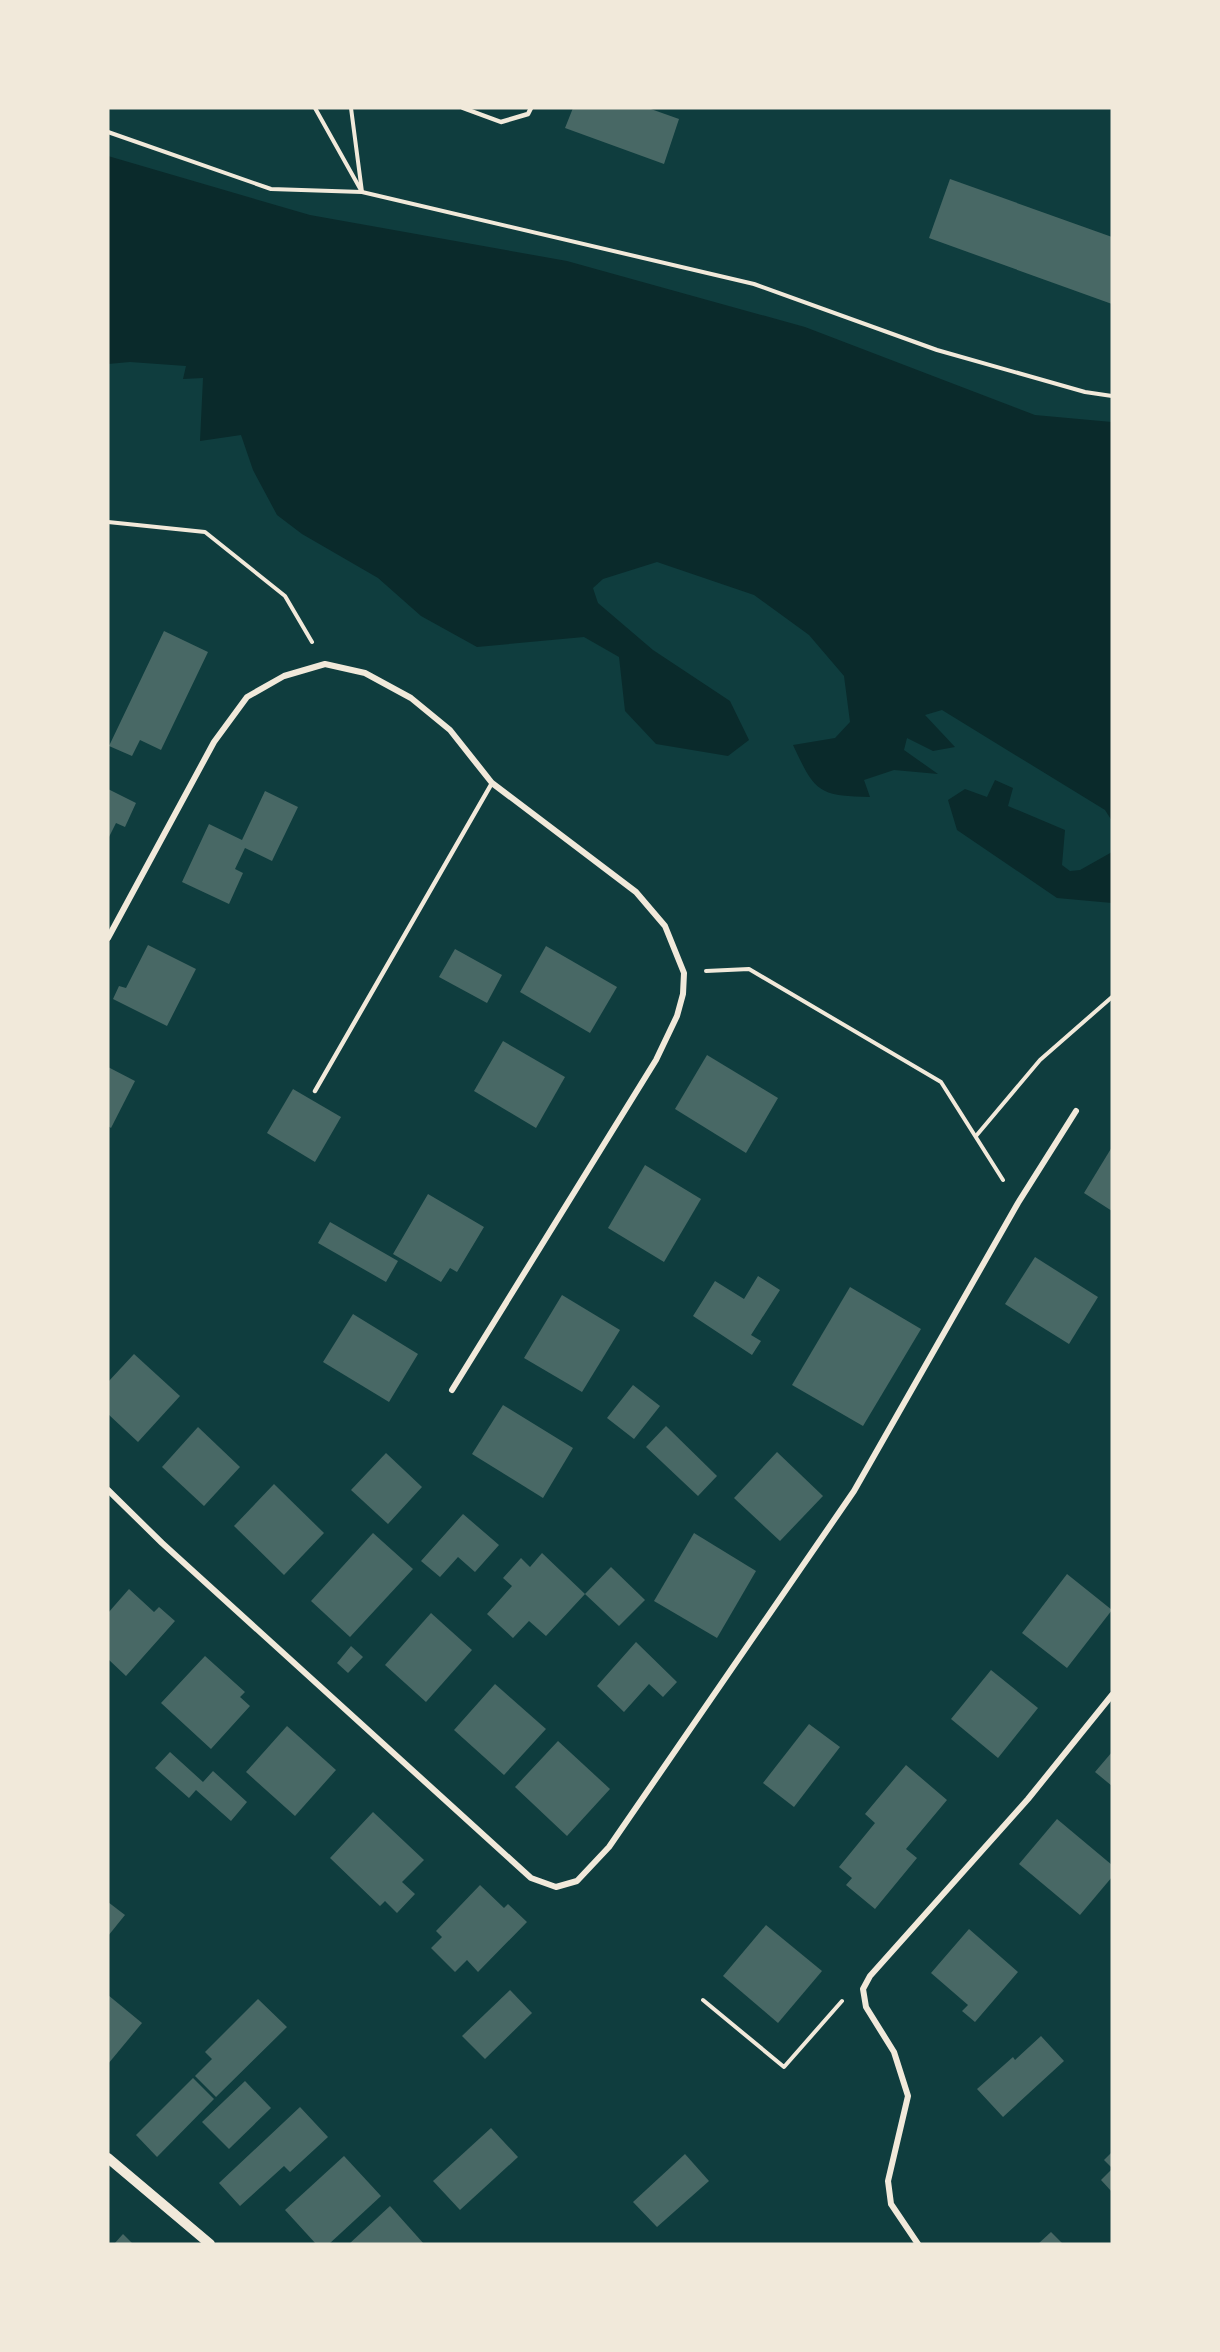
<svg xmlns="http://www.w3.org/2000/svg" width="1220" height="2352" font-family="Overpass,sans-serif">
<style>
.water{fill:#0a2a2b}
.building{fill:#486865}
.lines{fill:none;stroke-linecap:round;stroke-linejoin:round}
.path{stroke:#f1e9da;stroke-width:4}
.service{stroke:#f1e9da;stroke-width:4.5}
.minor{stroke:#f1e9da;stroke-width:6}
.tertiary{stroke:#f1e9da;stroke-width:10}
</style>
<rect width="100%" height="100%" fill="#0f3d3e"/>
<g class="water">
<path d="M108 156 310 215 567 261 805 327 1035 415 1112 422V821L1105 810 942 710 925 715 955 747 933 751 907 738 904 750 938 774 894 770 864 780 870 797C818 796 815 792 793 745L835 738 850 722 844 676 809 635 754 595 657 562 603 579 593 588 598 603 653 650 730 701 749 740 728 756 656 744 625 711 619 657 584 637 477 647 421 616 378 578 302 534 277 515 253 470 241 435 200 441 203 378 183 379 186 366 130 362 108 364Z"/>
<polygon points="995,780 1013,788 1008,806 1065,830 1062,865 1070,871 1080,870 1112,852 1112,903 1057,898 957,830 948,800 965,789 987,797"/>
</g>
<g class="building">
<polygon points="573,108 648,108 679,119 664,164 565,128"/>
<polygon points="950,179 1112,237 1112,304 929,238"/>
<polygon points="164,631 208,652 161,750 140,740 132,756 109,746"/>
<polygon points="108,789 136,803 125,827 116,823 108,839"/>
<polygon points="265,791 298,807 272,861 245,848 235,869 243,873 229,904 182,882 209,824 242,840"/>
<polygon points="148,945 196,969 167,1026 113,999 119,986 126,988"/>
<polygon points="546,946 617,987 590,1033 520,992"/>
<polygon points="455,949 502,975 487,1003 439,977"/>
<polygon points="503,1041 565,1077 536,1128 474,1091"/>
<polygon points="707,1055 778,1098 746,1153 675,1109"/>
<polygon points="108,1067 135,1081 111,1128 108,1126"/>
<polygon points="293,1089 341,1117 315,1162 267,1133"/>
<polygon points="1112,1147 1112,1211 1084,1193"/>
<polygon points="645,1165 701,1199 664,1262 608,1228"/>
<polygon points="428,1194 484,1227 457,1272 450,1268 441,1282 393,1254"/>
<polygon points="330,1222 398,1261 386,1282 318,1243"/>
<polygon points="1035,1257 1098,1297 1069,1344 1005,1304"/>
<polygon points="758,1276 780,1290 751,1335 761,1341 752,1355 693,1316 715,1281 744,1299"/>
<polygon points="850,1287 921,1329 863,1426 792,1385"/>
<polygon points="562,1295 620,1330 582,1392 524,1358"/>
<polygon points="353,1314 418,1354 389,1402 323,1362"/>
<polygon points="134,1354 180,1396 138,1442 108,1414 108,1382"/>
<polygon points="633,1385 660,1406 634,1439 607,1418"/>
<polygon points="503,1405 573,1448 543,1498 472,1454"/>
<polygon points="666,1426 717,1476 698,1496 646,1447"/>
<polygon points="198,1427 240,1467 204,1506 162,1467"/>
<polygon points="777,1452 823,1496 780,1541 734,1498"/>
<polygon points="386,1453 422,1487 388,1524 351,1490"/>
<polygon points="274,1484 324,1533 284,1575 234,1526"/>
<polygon points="463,1514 499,1545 475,1572 458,1557 440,1577 421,1561"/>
<polygon points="373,1533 413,1569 350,1637 311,1601"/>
<polygon points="694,1533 756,1571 717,1638 654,1601"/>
<polygon points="542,1553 585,1594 546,1636 529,1621 513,1638 487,1614 512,1586 503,1578 521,1558 530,1567"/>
<polygon points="611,1567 645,1600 619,1626 585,1594"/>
<polygon points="1067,1574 1112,1610 1067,1668 1022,1633"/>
<polygon points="129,1589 154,1612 159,1607 175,1621 126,1676 108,1659 108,1613"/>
<polygon points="431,1613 472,1650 426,1702 385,1665"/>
<polygon points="636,1642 677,1682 663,1697 649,1684 624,1712 597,1686"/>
<polygon points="351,1646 363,1657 348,1673 337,1663"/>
<polygon points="205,1656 245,1692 240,1697 250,1706 211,1749 161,1703"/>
<polygon points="991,1670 1038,1708 998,1758 951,1719"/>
<polygon points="495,1684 546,1729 504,1775 454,1730"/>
<polygon points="809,1724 840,1747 794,1807 763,1783"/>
<polygon points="287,1726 336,1770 295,1816 246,1772"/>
<polygon points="558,1741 610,1789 567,1836 515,1787"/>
<polygon points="170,1752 203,1782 213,1771 247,1802 231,1821 196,1790 189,1798 155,1768"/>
<polygon points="1112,1752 1112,1786 1095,1772"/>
<polygon points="906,1765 947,1800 906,1849 917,1858 875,1909 846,1885 852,1878 839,1867 875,1823 865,1814"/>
<polygon points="373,1812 424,1860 402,1882 415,1894 397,1913 385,1901 380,1906 330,1858"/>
<polygon points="1057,1819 1112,1865 1112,1877 1080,1915 1019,1864"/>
<polygon points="480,1885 504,1908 508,1904 527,1922 478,1972 467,1960 455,1972 431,1948 442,1937 436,1931"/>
<polygon points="108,1902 125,1915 108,1936"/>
<polygon points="766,1925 822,1971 778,2023 723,1976"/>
<polygon points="969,1929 1018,1972 975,2022 962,2011 968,2005 931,1973"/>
<polygon points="510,1990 532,2013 485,2059 462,2036"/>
<polygon points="108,1995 142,2023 108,2064"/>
<polygon points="258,1999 287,2027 216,2097 195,2076 212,2059 205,2052"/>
<polygon points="1041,2036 1064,2061 1003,2117 977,2089 1013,2057 1015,2060"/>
<polygon points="193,2078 214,2099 157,2157 136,2135"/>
<polygon points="245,2081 271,2108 229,2149 202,2122"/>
<polygon points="300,2107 328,2137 290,2172 284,2166 240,2206 219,2183"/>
<polygon points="491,2128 518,2157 460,2210 433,2181"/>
<polygon points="1112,2152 1112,2168 1104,2160"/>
<polygon points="685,2154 709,2181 657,2227 633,2202"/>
<polygon points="344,2156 381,2196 329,2244 316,2244 285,2210"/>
<polygon points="1112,2169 1112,2192 1101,2180"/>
<polygon points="390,2206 424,2244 349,2244"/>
<polygon points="1051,2232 1063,2244 1038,2244"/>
<polygon points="123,2234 133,2244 114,2244"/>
</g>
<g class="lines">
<g class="path">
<polyline points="315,108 362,192 754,284 937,350 1085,392 1112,396"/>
<polyline points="108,132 271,189 362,192 351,108"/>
<polyline points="108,522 205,532 285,596 312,642"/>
<polyline points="706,971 749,969 941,1082 1003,1180"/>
<polyline points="976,1136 1040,1060 1112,997"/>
<polyline points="703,2000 784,2067 842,2001"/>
</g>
<g class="service">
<polyline points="463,108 501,122 528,114 531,108"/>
<polyline points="315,1091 492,783"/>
</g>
<g class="minor">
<polyline points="108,938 214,742 247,697 284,676 325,664 365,673 411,698 450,730 492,783 636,892 665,926 684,973 683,994 677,1016 656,1060 452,1390"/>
<polyline points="108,1490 162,1543 531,1878 556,1887 577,1881 609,1847 854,1491 1018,1203 1076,1111"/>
<polyline points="918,2244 891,2204 888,2181 908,2096 894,2052 866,2007 863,1989 870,1976 1028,1799 1112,1695"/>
</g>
<polyline class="tertiary" points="108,2158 210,2244"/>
</g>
<rect width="1220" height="2352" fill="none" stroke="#f1e9da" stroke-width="219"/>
</svg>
